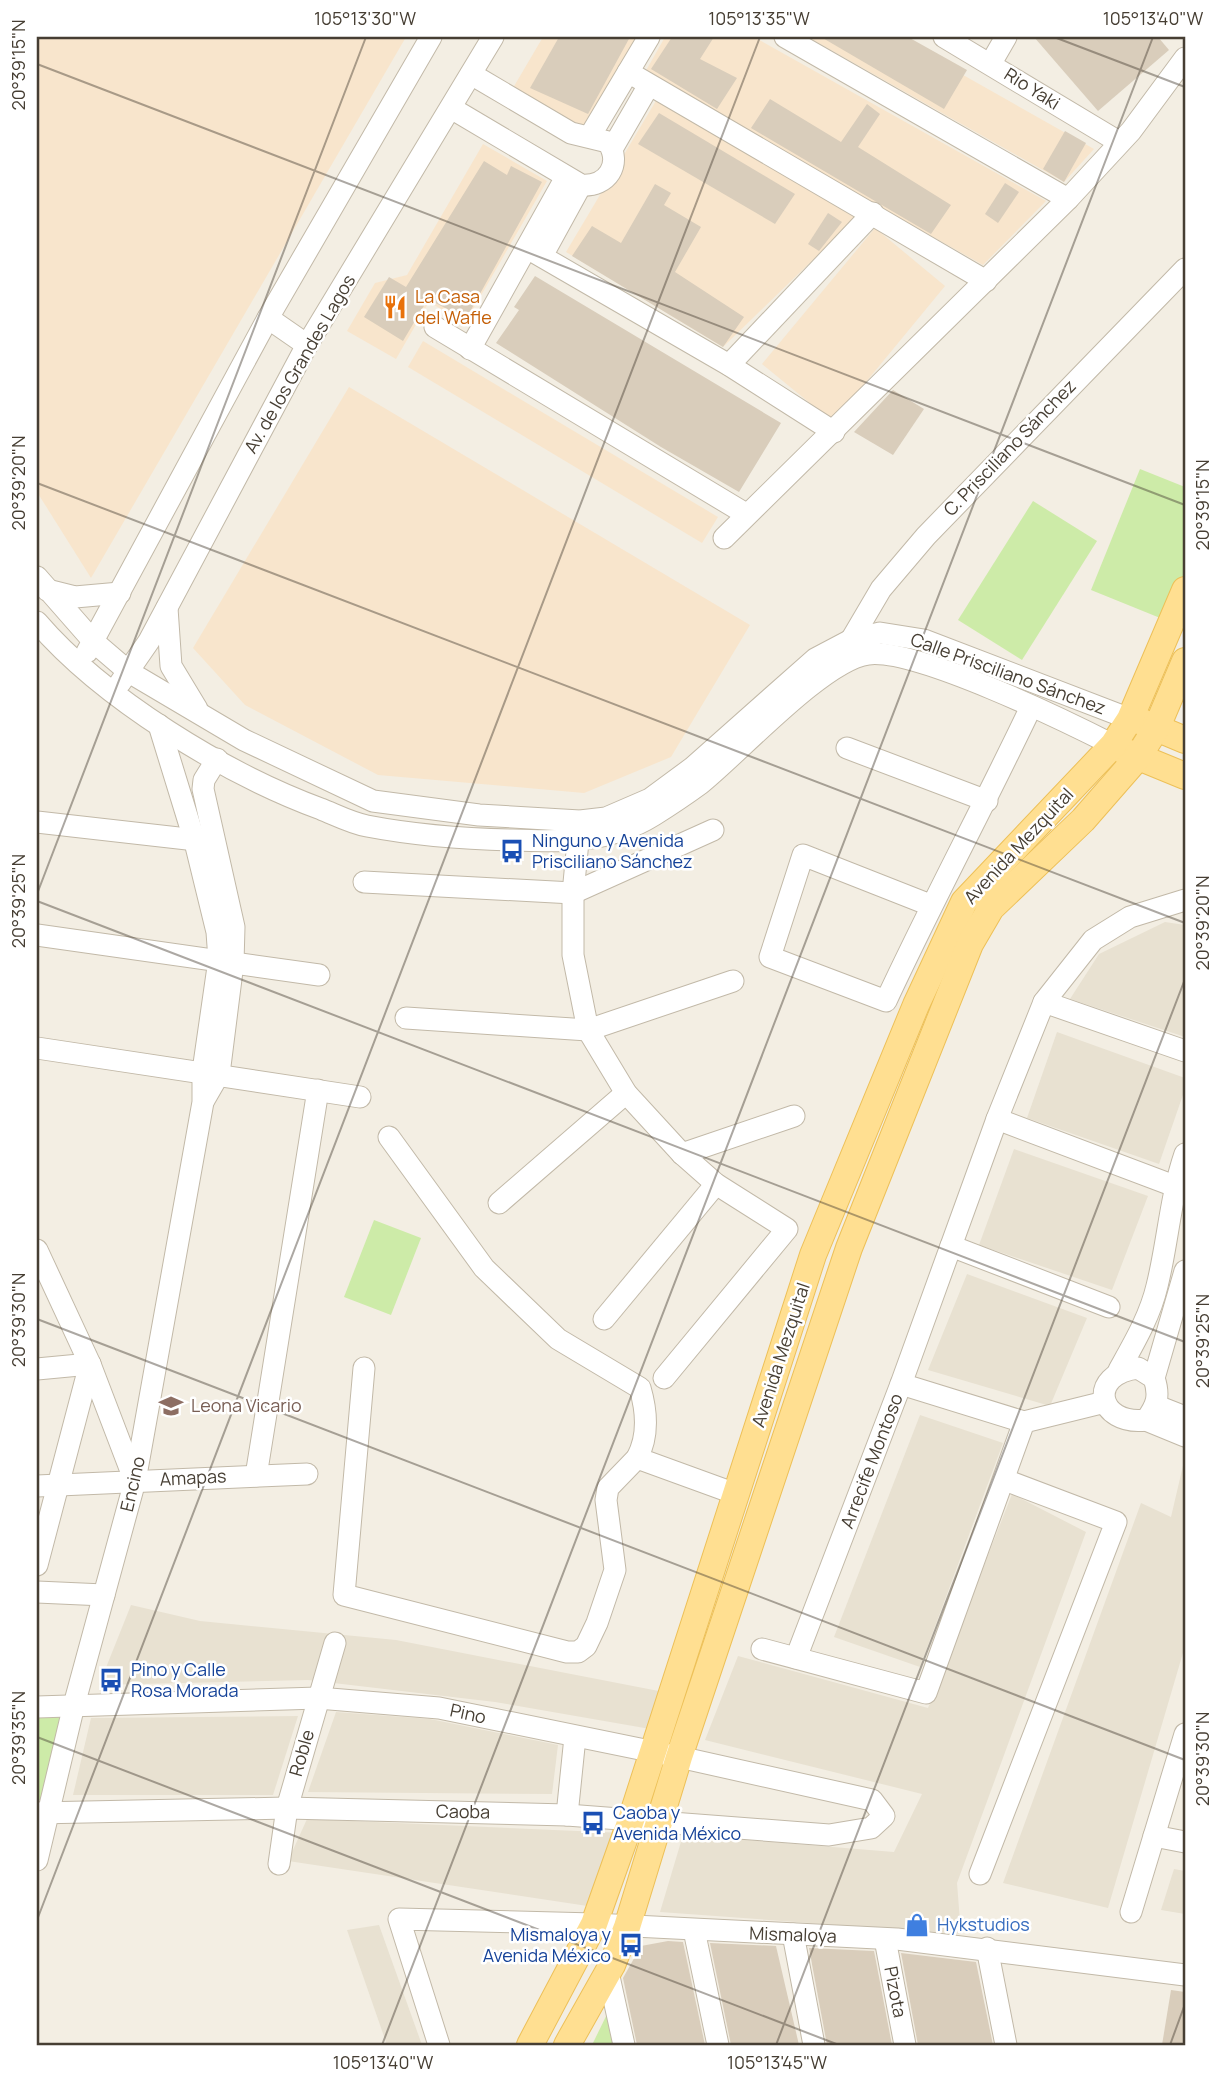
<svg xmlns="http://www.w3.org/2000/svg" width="1222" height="2082" font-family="Manrope,sans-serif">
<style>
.residential{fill:#e8e1d1}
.commercial{fill:#f8e5cc}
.green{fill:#cdeba8}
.building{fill:#d9cdbb}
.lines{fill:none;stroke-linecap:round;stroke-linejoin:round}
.minor-casing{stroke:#c2b9a8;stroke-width:23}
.major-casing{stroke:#edc058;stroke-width:28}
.minor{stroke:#fff;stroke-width:21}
.major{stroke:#ffdf91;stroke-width:26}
.ticks{fill:none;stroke:#463e33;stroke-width:2;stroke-opacity:0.45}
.labels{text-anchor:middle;stroke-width:5;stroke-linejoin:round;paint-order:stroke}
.street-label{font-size:18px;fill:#463e33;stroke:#fff}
.food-label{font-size:18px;fill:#c56008;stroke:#fff;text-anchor:start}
.transit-label{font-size:18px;fill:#164399;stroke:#fff;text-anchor:start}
.education-label{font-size:18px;fill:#785e54;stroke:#fff;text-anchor:start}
.shop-label{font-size:18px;fill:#366cbe;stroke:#fff;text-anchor:start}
.neatline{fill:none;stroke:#463e33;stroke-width:2.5}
.ticks-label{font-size:18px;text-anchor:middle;fill:#463e33}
</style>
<rect width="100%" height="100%" fill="#f3eee3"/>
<g class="residential">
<polygon points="1165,922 1185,925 1185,1037 1070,999 1099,954"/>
<polygon points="1057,1032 1185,1078 1185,1089 1159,1164 1027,1118"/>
<polygon points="1014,1149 1148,1196 1112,1290 979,1245"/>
<polygon points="967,1274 1087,1318 1050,1406 928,1370"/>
<polygon points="920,1415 1003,1443 920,1667 834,1637"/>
<polygon points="1185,1457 1185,1646 1108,1908 1003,1883 1141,1503 1171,1517"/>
<polygon points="1012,1494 1086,1532 957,1883 961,1934 660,1912 683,1835 894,1852 922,1794 705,1740 738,1656 928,1708"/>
<polygon points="131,1605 200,1621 396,1640 669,1693 656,1730 495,1702 308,1680 99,1685"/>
<polygon points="336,1712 430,1719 558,1745 552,1794 308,1792"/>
<polygon points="298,1716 273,1795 73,1795 91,1718"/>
<polygon points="307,1819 624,1833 614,1910 288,1861"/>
<polygon points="1174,1869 1185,1871 1185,1914 1161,1910"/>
<polygon points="379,1925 422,2045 387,2045 347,1930"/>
</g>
<g class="commercial">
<polygon points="37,37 406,37 91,578 37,492"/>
<polygon points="543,37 636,37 582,128 513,88"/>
<polygon points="665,37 754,37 1046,201 983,265 644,74"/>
<polygon points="808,37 896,37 1094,149 1064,182"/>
<polygon points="657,99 856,218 723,347 566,252"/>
<polygon points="483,144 547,181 465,323 429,302 396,359 347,331 375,283 407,275"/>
<polygon points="875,228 945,286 833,422 762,364"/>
<polygon points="423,341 718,517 702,543 408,367"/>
<polygon points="349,387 750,625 671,757 584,793 378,775 245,705 193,648"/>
</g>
<g class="green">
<polygon points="1140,469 1185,487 1185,585 1170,622 1091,590"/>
<polygon points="1033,501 1097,541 1022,660 958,620"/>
<polygon points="374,1220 421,1238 391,1315 344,1297"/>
<polygon points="64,1710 41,1800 37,1800 37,1712"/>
<polygon points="612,2004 620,2045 592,2045"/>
</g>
<g class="building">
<polygon points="559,37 630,37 588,114 530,88"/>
<polygon points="672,37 714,37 700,59 737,78 717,109 651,69"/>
<polygon points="821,37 908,37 967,70 944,109"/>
<polygon points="1034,37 1158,37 1169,50 1098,111"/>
<polygon points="770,99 841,142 867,104 880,114 858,147 951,205 931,234 751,128"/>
<polygon points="659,113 795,194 775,224 638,144"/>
<polygon points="1065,131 1086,143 1064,182 1043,169"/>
<polygon points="484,161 507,175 511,166 542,182 466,319 428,299 403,341 364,317 389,277 406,287"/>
<polygon points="1005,183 1019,192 998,223 985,214"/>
<polygon points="655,184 671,193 664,205 701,227 675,272 744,317 723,347 572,256 592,226 621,243"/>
<polygon points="828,213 842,222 819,251 808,244"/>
<polygon points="535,276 781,423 739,492 661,447 496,343 519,310 514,307"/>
<polygon points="893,390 924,409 893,455 854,432"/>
<polygon points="668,1941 683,1942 705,2045 637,2045 623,1978 641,1946"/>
<polygon points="710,1943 776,1946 799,2045 731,2045"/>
<polygon points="809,1948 874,1951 892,2045 827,2045"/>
<polygon points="901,1953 976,1962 993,2045 918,2045"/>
<polygon points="1171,1990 1185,1992 1185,2045 1162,2045"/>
</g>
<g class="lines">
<g class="minor-casing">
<g id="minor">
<polyline points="785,37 1068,199"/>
<polyline points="944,37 1119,142"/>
<polyline points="991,63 1006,37"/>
<polyline points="628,72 986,281"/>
<path d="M451 108 581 185C608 187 622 164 608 142L571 133 471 74"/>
<polyline points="590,136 649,37"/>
<polyline points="612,149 649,85"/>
<polyline points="527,248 729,365 834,432"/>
<polyline points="542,256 581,185"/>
<polyline points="268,318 307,345"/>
<polyline points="435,327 746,514"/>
<polyline points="470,349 566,177"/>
<polyline points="729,365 873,213"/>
<polyline points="724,538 1068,199 1131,131 1185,58"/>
<polyline points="37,577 94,642 129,672 244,740 373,801 479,815 580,821 606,818 650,799 692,768 815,659 851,640 880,633 924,640 1130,719"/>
<polyline points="47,590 75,597 120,593"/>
<polyline points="167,608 171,666 197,709"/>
<path d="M37 622C103 699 226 774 321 809 336 815 351 823 367 826 414 835 465 839 513 840 564 842 609 843 654 815 670 805 685 795 700 784 739 753 823 660 868 654 916 648 1066 721 1113 745"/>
<polyline points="851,640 881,589 926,536 1185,269"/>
<polyline points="87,652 268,318 431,37"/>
<polyline points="120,683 149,641 307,345 493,37"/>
<polyline points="847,748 987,801"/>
<polyline points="37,822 205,841"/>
<polyline points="579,831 573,893 573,955 588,1030 626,1093 682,1154 716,1184 787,1229 664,1378"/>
<polyline points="364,882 573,893 713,830"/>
<path d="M930 905 803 855 770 957 886 1001C932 902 984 806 1031 707"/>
<polyline points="37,935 319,975"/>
<polyline points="1044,1002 1185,1051"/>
<polyline points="406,1018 588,1030 733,981"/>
<polyline points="37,1048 360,1097"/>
<polyline points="204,1100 219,1074 233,963 234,927 203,789 204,780 217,759"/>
<polyline points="997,1119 1185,1190"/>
<path d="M389 1137 484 1268 558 1339 640 1388C647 1412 649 1436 637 1458L736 1494"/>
<polyline points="682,1154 794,1116"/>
<polyline points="499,1203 626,1093"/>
<polyline points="951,1246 1109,1307"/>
<polyline points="37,1250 90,1364 134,1479"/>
<polyline points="604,1319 716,1184"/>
<polyline points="364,1368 344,1595 567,1652 578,1652 586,1646 597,1623 615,1570 606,1500 608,1488 637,1458"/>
<polyline points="37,1369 90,1364"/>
<path d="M1119 1370C1134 1343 1150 1316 1157 1286 1168 1242 1170 1198 1185 1154"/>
<path d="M1154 1378 1138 1368C1087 1374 1097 1426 1146 1420 1157 1405 1160 1396 1154 1378L1185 1271"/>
<polyline points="901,1384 1024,1422"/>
<polyline points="1157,1406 1185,1417"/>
<polyline points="1146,1420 1185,1436"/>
<polyline points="256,1476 318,1090"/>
<polyline points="37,1486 307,1474"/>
<polyline points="37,1565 90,1364"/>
<polyline points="37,1592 104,1595"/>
<polyline points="762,1649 926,1693 1024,1422 1105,1402"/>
<polyline points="796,1658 901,1384 997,1119 1044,1002 1093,940 1130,917 1185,900"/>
<polyline points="37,1707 318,1698 439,1708 679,1757 872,1800 884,1816 871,1828 829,1835 567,1815 287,1808 37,1813"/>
<polyline points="567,1815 575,1737"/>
<polyline points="1154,1836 1185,1842"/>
<polyline points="37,1860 74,1705 135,1481 203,1102 203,1071 219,960 217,932 195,842 159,725"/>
<polyline points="279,1864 287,1808 335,1643"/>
<polyline points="980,1874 1116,1522 1005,1480"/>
<polyline points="1131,1912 1185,1734"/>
<polyline points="694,1930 718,2045"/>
<polyline points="793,1934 814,2045"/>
<polyline points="885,1939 905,2045"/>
<polyline points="987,1948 1006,2045"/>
<polyline points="608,1972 624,2045"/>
<polyline points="439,2045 399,1919 594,1924 897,1939 1185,1975"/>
</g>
</g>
<g class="major-casing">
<g id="major">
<polyline points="1142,722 1185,740"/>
<polyline points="1124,751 1185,776"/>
<polyline points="530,2045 594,1924 631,1820 813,1255 916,1005 964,902 1113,745 1130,719 1185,590"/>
<polyline points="567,2045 612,1965 627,1927 679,1757 849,1248 970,944 991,908 1083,820 1138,757 1157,727 1185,661"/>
</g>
</g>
<use href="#minor" class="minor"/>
<use href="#major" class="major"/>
</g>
<path class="ticks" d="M1054 37 1185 87M37 64 1185 505M37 483 1185 923M37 894 366 37M37 901 1185 1342M37 1319 1185 1760M37 1737 839 2045M37 1920 760 37M382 2045 1153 37M776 2045 1185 979M1170 2045 1185 2004"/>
<defs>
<g id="restaurant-bare" transform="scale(1.89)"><path d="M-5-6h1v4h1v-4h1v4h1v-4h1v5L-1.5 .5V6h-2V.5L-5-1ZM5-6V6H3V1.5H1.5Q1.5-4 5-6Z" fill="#e8710a" stroke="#fff" stroke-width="2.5" paint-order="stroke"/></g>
<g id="bus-bare" transform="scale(1.89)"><path d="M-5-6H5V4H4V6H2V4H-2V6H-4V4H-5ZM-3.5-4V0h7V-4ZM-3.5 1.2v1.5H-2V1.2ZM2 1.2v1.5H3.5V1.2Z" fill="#1a4fb4" stroke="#fff" stroke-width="2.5" paint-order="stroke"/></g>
<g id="school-bare" transform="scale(1.89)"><path d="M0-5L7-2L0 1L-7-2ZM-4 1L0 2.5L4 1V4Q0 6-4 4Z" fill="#8d6e63" stroke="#fff" stroke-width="2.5" paint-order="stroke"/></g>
<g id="shop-bare" transform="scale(1.89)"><path d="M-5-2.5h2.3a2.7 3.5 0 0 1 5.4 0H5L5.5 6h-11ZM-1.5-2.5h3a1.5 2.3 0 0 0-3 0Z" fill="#3f7fe0" stroke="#fff" stroke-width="2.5" paint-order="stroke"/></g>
</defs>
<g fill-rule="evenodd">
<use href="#restaurant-bare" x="395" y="307"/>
<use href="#bus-bare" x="512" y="851"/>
<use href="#school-bare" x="171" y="1406"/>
<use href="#bus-bare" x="111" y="1680"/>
<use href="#bus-bare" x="593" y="1823"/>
<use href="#shop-bare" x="917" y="1925"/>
<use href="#bus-bare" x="631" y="1945"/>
</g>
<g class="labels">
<g class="street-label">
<text transform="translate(1032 89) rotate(32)" y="6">Rio Yaki</text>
<text transform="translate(300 364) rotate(-60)" y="6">Av. de los Grandes Lagos</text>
<text transform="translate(1010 448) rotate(-46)" y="6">C. Prisciliano Sánchez</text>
<text transform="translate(1008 674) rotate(20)" y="6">Calle Prisciliano Sánchez</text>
<text transform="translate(1019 846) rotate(-47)" y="6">Avenida Mezquital</text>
<text transform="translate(781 1355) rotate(-72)" y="6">Avenida Mezquital</text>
<text transform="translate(872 1461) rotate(-69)" y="6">Arrecife Montoso</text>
<text transform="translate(193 1478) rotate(-3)" y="6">Amapas</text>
<text transform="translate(133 1484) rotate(-77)" y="6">Encino</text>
<text transform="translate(468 1714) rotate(12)" y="6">Pino</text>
<text transform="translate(302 1753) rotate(-74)" y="6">Roble</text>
<text transform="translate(463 1812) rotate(1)" y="6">Caoba</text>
<text transform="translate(793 1935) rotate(2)" y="6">Mismaloya</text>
<text transform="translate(895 1992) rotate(79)" y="6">Pizota</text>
</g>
<g class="food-label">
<text x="415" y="303">La Casa<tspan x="415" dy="21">del Wafle</tspan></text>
</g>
<g class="transit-label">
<text x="532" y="847">Ninguno y Avenida<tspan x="532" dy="21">Prisciliano Sánchez</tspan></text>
<text x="131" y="1676">Pino y Calle<tspan x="131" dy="21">Rosa Morada</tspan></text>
<text x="613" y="1819">Caoba y<tspan x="613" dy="21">Avenida México</tspan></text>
<text x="611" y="1941" text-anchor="end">Mismaloya y<tspan x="611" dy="21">Avenida México</tspan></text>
</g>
<g class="education-label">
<text x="191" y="1412">Leona Vicario</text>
</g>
<g class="shop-label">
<text x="937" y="1931">Hykstudios</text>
</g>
</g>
<rect width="1222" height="2082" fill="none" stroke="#ffffff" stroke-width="77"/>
<rect x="38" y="38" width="1146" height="2006" class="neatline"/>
<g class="ticks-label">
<text x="365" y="25">105°13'30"W</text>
<text x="759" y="25">105°13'35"W</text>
<text x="1153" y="25">105°13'40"W</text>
<text transform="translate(19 65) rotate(-90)" y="6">20°39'15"N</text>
<text transform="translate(19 483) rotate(-90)" y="6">20°39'20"N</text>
<text transform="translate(1203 505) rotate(-90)" y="6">20°39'15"N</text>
<text transform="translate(19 901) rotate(-90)" y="6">20°39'25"N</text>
<text transform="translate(1203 923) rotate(-90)" y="6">20°39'20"N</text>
<text transform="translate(19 1320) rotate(-90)" y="6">20°39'30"N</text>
<text transform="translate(1203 1341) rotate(-90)" y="6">20°39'25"N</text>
<text transform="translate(19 1738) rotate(-90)" y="6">20°39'35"N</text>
<text transform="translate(1203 1759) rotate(-90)" y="6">20°39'30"N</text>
<text x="383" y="2069">105°13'40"W</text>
<text x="777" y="2069">105°13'45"W</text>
</g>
</svg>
